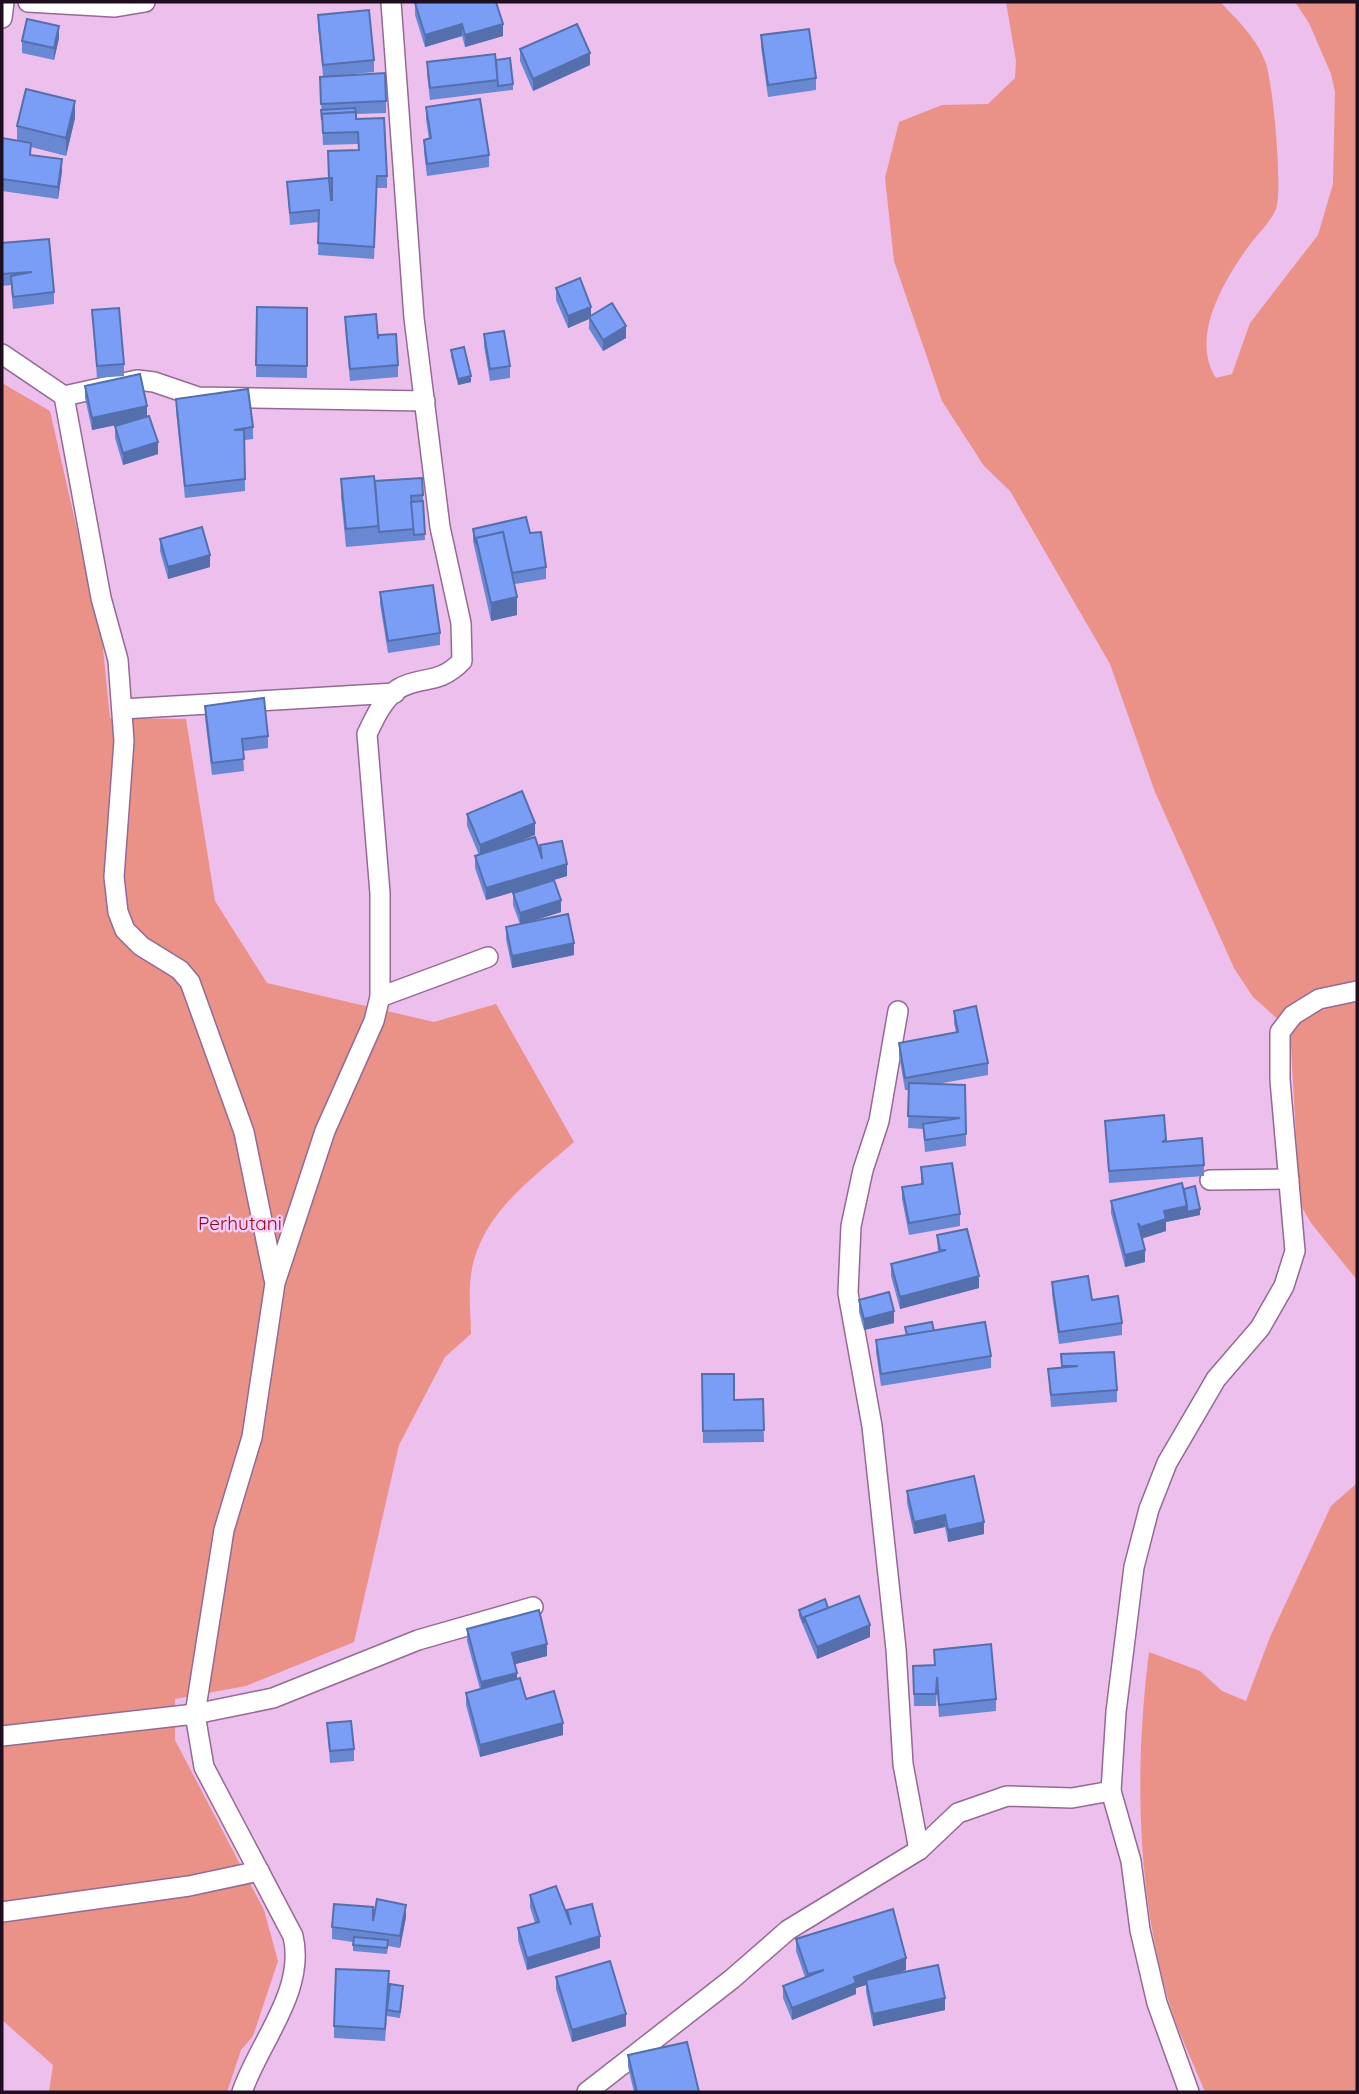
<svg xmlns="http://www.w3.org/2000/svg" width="1359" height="2094" font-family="Quicksand,sans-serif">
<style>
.green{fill:#ea9188}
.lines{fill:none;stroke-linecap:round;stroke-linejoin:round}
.street-casing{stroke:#946a94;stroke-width:22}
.street{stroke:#fff;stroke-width:19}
.wall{fill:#6988d4;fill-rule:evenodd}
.shaded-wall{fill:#556fac}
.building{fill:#7a9ef6;stroke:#556fac;stroke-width:2;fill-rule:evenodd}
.labels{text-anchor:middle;stroke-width:5;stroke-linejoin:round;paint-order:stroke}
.park-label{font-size:19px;fill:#8c0912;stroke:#faccfb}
</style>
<rect width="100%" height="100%" fill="#edbfed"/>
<g class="green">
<path d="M1006 2H1220C1236 18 1257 39 1265 61 1273 79 1283 192 1276 209 1270 223 1257 235 1248 247 1223 282 1190 338 1216 378L1232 374 1250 323 1318 235 1333 184 1335 92 1331 74 1309 23 1295 2H1357V1280L1311 1223 1300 1204 1290 1030 1253 997 1234 968 1155 792 1110 664 1010 491 984 466 942 401 894 261 885 178 899 122 942 105 988 104 1015 78 1016 61Z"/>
<path d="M2 383 50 411 102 639 110 718 186 719 215 901 267 983 434 1022 496 1004 574 1142C528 1182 474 1219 470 1285 469 1301 471 1318 471 1334L445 1357 399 1445 354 1642 246 1686 175 1699V1740L264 1910 278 1961 253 2036 241 2050 227 2092H49L53 2065 2 2020Z"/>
<path d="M1357 1483V2092H1205C1192 2060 1175 2026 1166 1992 1136 1882 1135 1765 1149 1652L1200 1671 1222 1691 1246 1701 1270 1637 1331 1506Z"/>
</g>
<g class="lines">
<g class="street-casing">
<g id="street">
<polyline points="28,2 115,7 145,2"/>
<polyline points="2,18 4,2"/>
<polyline points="2,354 64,396 101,598 118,660 124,741 114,877 118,912 125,930 141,946 180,970 190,982 244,1132 274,1279"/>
<polyline points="64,396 137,380 154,382 198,397 425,401"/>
<polyline points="122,709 395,693"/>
<polyline points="380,997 488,957"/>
<polyline points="898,1011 879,1121 863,1170 851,1226 848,1293 872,1426 896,1649 903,1764 919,1850"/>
<polyline points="1210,1180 1289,1179"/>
<polyline points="2,1736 195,1714 273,1698 418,1640 533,1607"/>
<polyline points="2,1912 189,1886 259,1871"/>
<path d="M242 2092C259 2042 306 1991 293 1936L204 1767 195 1714 224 1530 252 1437 275 1283 325 1131 374 1021 380 997V893L367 734C374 719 383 699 398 689 421 675 438 686 462 661L461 623 440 527 414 318 391 2"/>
<polyline points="587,2092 732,1979 788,1930 919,1850 958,1813 1007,1796 1072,1798 1111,1791"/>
<polyline points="1189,2092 1157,2003 1140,1930 1131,1861 1111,1791 1116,1712 1134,1567 1149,1509 1167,1463 1216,1379 1260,1328 1284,1286 1295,1251 1280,1080 1280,1032 1293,1015 1319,999 1357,991"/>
</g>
</g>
<use href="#street" class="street"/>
</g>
<g class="wall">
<polygon points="415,3 503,36 465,47 462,36 425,47 415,15"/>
<path d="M318 15 374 60V72L344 75 386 101V113L356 114V119L387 176V188H377L374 259 318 255 319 222 290 225 287 182 328 178V151L358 150V144L323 145 320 77 323 76 318 27ZM330 190H332V200H331Z"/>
<polygon points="761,35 816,78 816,90 768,97 761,47"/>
<polygon points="59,38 54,60 22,53 22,41"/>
<polygon points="520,49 590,65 533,91 520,61"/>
<polygon points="496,60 513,84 513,90 430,100 427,74 427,62"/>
<polygon points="426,107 489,155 489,167 427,176 424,152 424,140 429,139 426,119"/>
<polygon points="75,118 66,156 31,147 31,155 62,171 58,199 2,191 2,138 17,141 17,126"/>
<polygon points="2,243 54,292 54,304 13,309 11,285 2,286"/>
<polygon points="556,288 591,316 626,338 603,351 589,329 589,319 568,328 556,300"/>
<polygon points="257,307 307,308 307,378 256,377"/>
<polygon points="92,310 124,364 124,376 97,378"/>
<polygon points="345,317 378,339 398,365 398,377 350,381 345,329"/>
<polygon points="484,334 510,366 510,378 490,381 484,346"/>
<polygon points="451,350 471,382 458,385 451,356"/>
<polygon points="140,374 147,406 147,416 149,416 158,442 158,454 123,465 115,438 115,426 127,423 92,430 85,398 85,386"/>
<polygon points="176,399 253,427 253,439 245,440 245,491 185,498 176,411"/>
<polygon points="341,479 375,482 423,495 425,540 346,547 341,497"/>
<polygon points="473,529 530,533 546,567 546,579 515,584 517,615 491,621 473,541"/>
<polygon points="160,539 210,567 168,579 160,551"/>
<polygon points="380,592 440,633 440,645 388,653 380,604"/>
<polygon points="205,706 268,736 268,748 243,751 244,771 212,775 205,718"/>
<polygon points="467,814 535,835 511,845 540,853 540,845 567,876 486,900 475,868 475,856 479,855 467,826"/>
<polygon points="513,893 561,912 525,923 574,955 512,968 506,939 506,927 520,924 513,905"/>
<polygon points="954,1011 988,1063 988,1075 937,1084 965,1085 966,1146 925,1152 923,1129 908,1128 909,1090 905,1090 899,1055 899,1043 956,1032 954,1023"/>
<polygon points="1105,1121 1166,1141 1204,1165 1204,1176 1109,1183"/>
<polygon points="921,1167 960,1214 960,1226 909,1235 902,1199 902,1187 921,1184"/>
<polygon points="1184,1189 1200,1215 1166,1222 1166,1231 1142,1238 1145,1262 1125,1267 1111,1213 1111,1201"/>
<polygon points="937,1235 979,1288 900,1309 891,1276 891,1264 938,1252"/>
<polygon points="1052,1282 1092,1300 1122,1323 1122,1335 1059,1344 1052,1294"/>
<polygon points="859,1300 894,1323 864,1330 859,1312"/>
<polygon points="905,1327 934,1331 991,1356 991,1368 881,1386 876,1352 876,1340 906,1335"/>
<polygon points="1061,1354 1117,1390 1117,1402 1051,1407 1048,1369 1061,1368"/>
<polygon points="702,1374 734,1400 763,1399 764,1442 703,1443"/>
<polygon points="907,1491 984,1534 948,1542 945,1527 914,1534 907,1503"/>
<polygon points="828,1608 870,1637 817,1659 799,1616 799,1610"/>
<polygon points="467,1629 547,1656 515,1664 517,1679 526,1699 563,1735 480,1757 466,1705 466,1693 480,1689 467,1641"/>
<polygon points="934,1650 996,1699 996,1711 939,1717 937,1689 936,1706 914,1706 913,1666 934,1665"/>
<polygon points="327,1723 354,1749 354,1761 330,1763"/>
<polygon points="530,1895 567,1915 567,1910 600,1948 527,1970 518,1940 518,1928 535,1923 530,1907"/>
<polygon points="406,1917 400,1948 388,1946 387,1954 353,1951 353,1942 332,1939 332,1927"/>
<polygon points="796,1939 906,1970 899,1973 945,2010 873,2026 866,1992 866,1985 856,1988 856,1994 792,2020 783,1998 783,1986 805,1977 796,1951"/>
<polygon points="556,1977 626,2026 572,2042 556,1989"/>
<polygon points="389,1983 387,2004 403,1992 400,2018 387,2016 385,2041 334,2038 334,2026"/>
<polygon points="628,2055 699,2092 634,2092 628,2067"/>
</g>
<g class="shaded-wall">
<polygon points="462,24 462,36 425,47 425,35"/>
<polygon points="503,24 503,36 465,47 465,35"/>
<polygon points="59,26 59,38 54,60 54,48"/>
<polygon points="590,53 590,65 533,91 533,79"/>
<polygon points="75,101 75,118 66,156 66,138"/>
<polygon points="62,159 62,171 58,199 58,187"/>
<polygon points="591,307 591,319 589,317 589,319 568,328 568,316"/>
<polygon points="626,326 626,338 603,351 603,340"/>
<polygon points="471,376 471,382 458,385 458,379"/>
<polygon points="147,406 147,418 92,430 92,418"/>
<polygon points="158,442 158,454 123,465 123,453"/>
<polygon points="210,555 210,567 168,579 168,567"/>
<polygon points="517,597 517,615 491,621 491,603"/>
<polygon points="535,823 535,835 480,857 480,845"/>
<polygon points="567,864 567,876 486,900 486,888"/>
<polygon points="561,900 561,912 520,925 520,913"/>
<polygon points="574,943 574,955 512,968 512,956"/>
<polygon points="1187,1206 1200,1209 1200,1215 1166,1222 1166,1231 1141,1239 1141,1227 1164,1211"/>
<polygon points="1145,1250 1145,1262 1125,1267 1125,1255"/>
<polygon points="979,1276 979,1288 900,1309 900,1297"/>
<polygon points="894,1311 894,1323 864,1330 864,1319"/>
<polygon points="945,1515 945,1527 914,1534 914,1522"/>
<polygon points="984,1522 984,1534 948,1542 948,1530"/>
<polygon points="870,1625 870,1637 817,1659 817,1647"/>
<polygon points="547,1644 547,1656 512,1665 512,1653"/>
<polygon points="517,1673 517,1685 481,1694 481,1682"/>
<polygon points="563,1723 563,1735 480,1757 480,1745"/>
<polygon points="406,1905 406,1917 400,1948 400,1936"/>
<polygon points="600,1936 600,1948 527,1970 527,1958"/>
<polygon points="906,1958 906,1970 867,1984 866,1980 866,1985 856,1988 856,1994 792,2020 792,2008 854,1977"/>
<polygon points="945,1998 945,2010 873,2026 873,2014"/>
<polygon points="626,2014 626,2026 572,2042 572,2030"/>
</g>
<g class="building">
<polygon points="419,2 496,2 503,24 465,35 462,24 425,35 415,3"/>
<polygon points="369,10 374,60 323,65 318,15"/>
<polygon points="27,19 59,26 54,48 22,41"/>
<polygon points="577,24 590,53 533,79 520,49"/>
<polygon points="809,29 816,78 768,85 761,35"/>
<polygon points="495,54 498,80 430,88 427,62"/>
<polygon points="510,58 513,84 498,86 496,60"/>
<polygon points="385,73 386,101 321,104 320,77"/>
<polygon points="26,89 75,101 66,138 17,126"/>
<polygon points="480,99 489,155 427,164 424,140 431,138 426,107"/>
<polygon points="355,108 356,112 322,114 322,120 321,110"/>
<path d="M356 112V119L384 118 387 176H377L374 247 318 243 319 210 290 213 287 182 329 178 328 151 359 150 358 132 323 133 322 114ZM329 178H332V200H331Z"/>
<polygon points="2,138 31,143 30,155 62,159 58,187 2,179"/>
<polygon points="49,239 54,292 13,297 11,276 32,272 2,274 2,243"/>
<polygon points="580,278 591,307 568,316 556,288"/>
<polygon points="612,303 626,326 603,340 589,317"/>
<polygon points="257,307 307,308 307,366 256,365"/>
<polygon points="119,308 124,364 97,366 92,310"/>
<polygon points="376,314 378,339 379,335 396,334 398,365 350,369 345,317"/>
<polygon points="504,331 510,366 490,369 484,334"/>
<polygon points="464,347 471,376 458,379 451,350"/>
<polygon points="140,374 147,406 92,418 85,386"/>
<polygon points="248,389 253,427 234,430 244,430 245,479 185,486 176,399"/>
<polygon points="149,416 158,442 123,453 115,426"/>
<polygon points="374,476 379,526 346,529 341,479"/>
<polygon points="422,478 423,495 411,496 414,529 379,532 375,481"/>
<polygon points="423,501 425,534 414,535 411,502"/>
<polygon points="526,517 530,533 541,532 546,567 512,573 503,532 476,538 476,544 473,529"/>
<polygon points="202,527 210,555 168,567 160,539"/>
<polygon points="503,532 517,597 491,603 476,538"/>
<polygon points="433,585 440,633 388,641 380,592"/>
<polygon points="264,698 268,736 242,739 244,759 212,763 205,706"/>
<polygon points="522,791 535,823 480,845 467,814"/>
<polygon points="535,837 542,859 540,845 562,841 567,864 486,888 475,856"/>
<polygon points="554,880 561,900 520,913 513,893"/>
<polygon points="568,914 574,943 512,956 506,927"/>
<polygon points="976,1006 988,1063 905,1078 899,1043 958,1032 954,1011"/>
<polygon points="909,1083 965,1085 966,1134 925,1140 923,1124 960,1118 908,1116"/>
<polygon points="1164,1115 1166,1140 1162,1142 1202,1138 1204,1165 1109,1171 1105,1121"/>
<polygon points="952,1163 960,1214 909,1223 902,1187 923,1184 921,1167"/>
<polygon points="1182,1183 1187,1206 1164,1211 1166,1219 1141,1227 1138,1223 1145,1250 1125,1255 1111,1201"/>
<polygon points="1195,1186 1200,1209 1187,1212 1187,1206 1184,1189"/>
<polygon points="967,1229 979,1276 900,1297 891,1264 946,1250 940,1250 937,1235"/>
<polygon points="1088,1276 1092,1300 1118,1296 1122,1323 1059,1332 1052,1282"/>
<polygon points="889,1292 894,1311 864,1319 859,1300"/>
<polygon points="932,1322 934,1331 907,1335 905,1327"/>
<polygon points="985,1322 991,1356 881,1374 876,1340"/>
<polygon points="1114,1352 1117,1390 1051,1395 1048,1369 1078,1366 1062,1366 1061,1354"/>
<polygon points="702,1374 734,1374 734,1400 763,1399 764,1430 703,1431"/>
<polygon points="974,1476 984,1522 948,1530 945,1515 914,1522 907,1491"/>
<polygon points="859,1596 870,1625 817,1647 804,1617"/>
<polygon points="825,1599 828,1608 804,1617 804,1623 799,1610"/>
<polygon points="539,1610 547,1644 512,1653 517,1673 481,1682 467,1629"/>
<polygon points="991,1644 996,1699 939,1705 937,1677 936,1694 914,1694 913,1666 935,1665 934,1650"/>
<polygon points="520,1678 526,1699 554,1691 563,1723 480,1745 466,1693"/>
<polygon points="351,1721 354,1749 330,1751 327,1723"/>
<polygon points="556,1886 571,1925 567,1910 592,1904 600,1936 527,1958 518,1928 539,1922 530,1895"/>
<polygon points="377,1899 406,1905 400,1936 332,1927 334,1904 373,1907 373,1921"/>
<polygon points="893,1909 906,1958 854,1977 856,1983 792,2008 783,1986 824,1970 808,1974 796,1939"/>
<polygon points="354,1937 388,1940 387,1948 353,1945"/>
<polygon points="610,1961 626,2014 572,2030 556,1977"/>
<polygon points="938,1965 945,1998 873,2014 866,1980"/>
<polygon points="336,1969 389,1971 385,2029 334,2026"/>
<polygon points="390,1984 403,1986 400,2012 387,2010"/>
<polygon points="687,2042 699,2092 637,2092 628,2055"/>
</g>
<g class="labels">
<g class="park-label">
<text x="240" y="1230">Perhutani</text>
</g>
</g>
<rect width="1359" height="2094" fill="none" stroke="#1f0e1f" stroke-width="7"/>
</svg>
